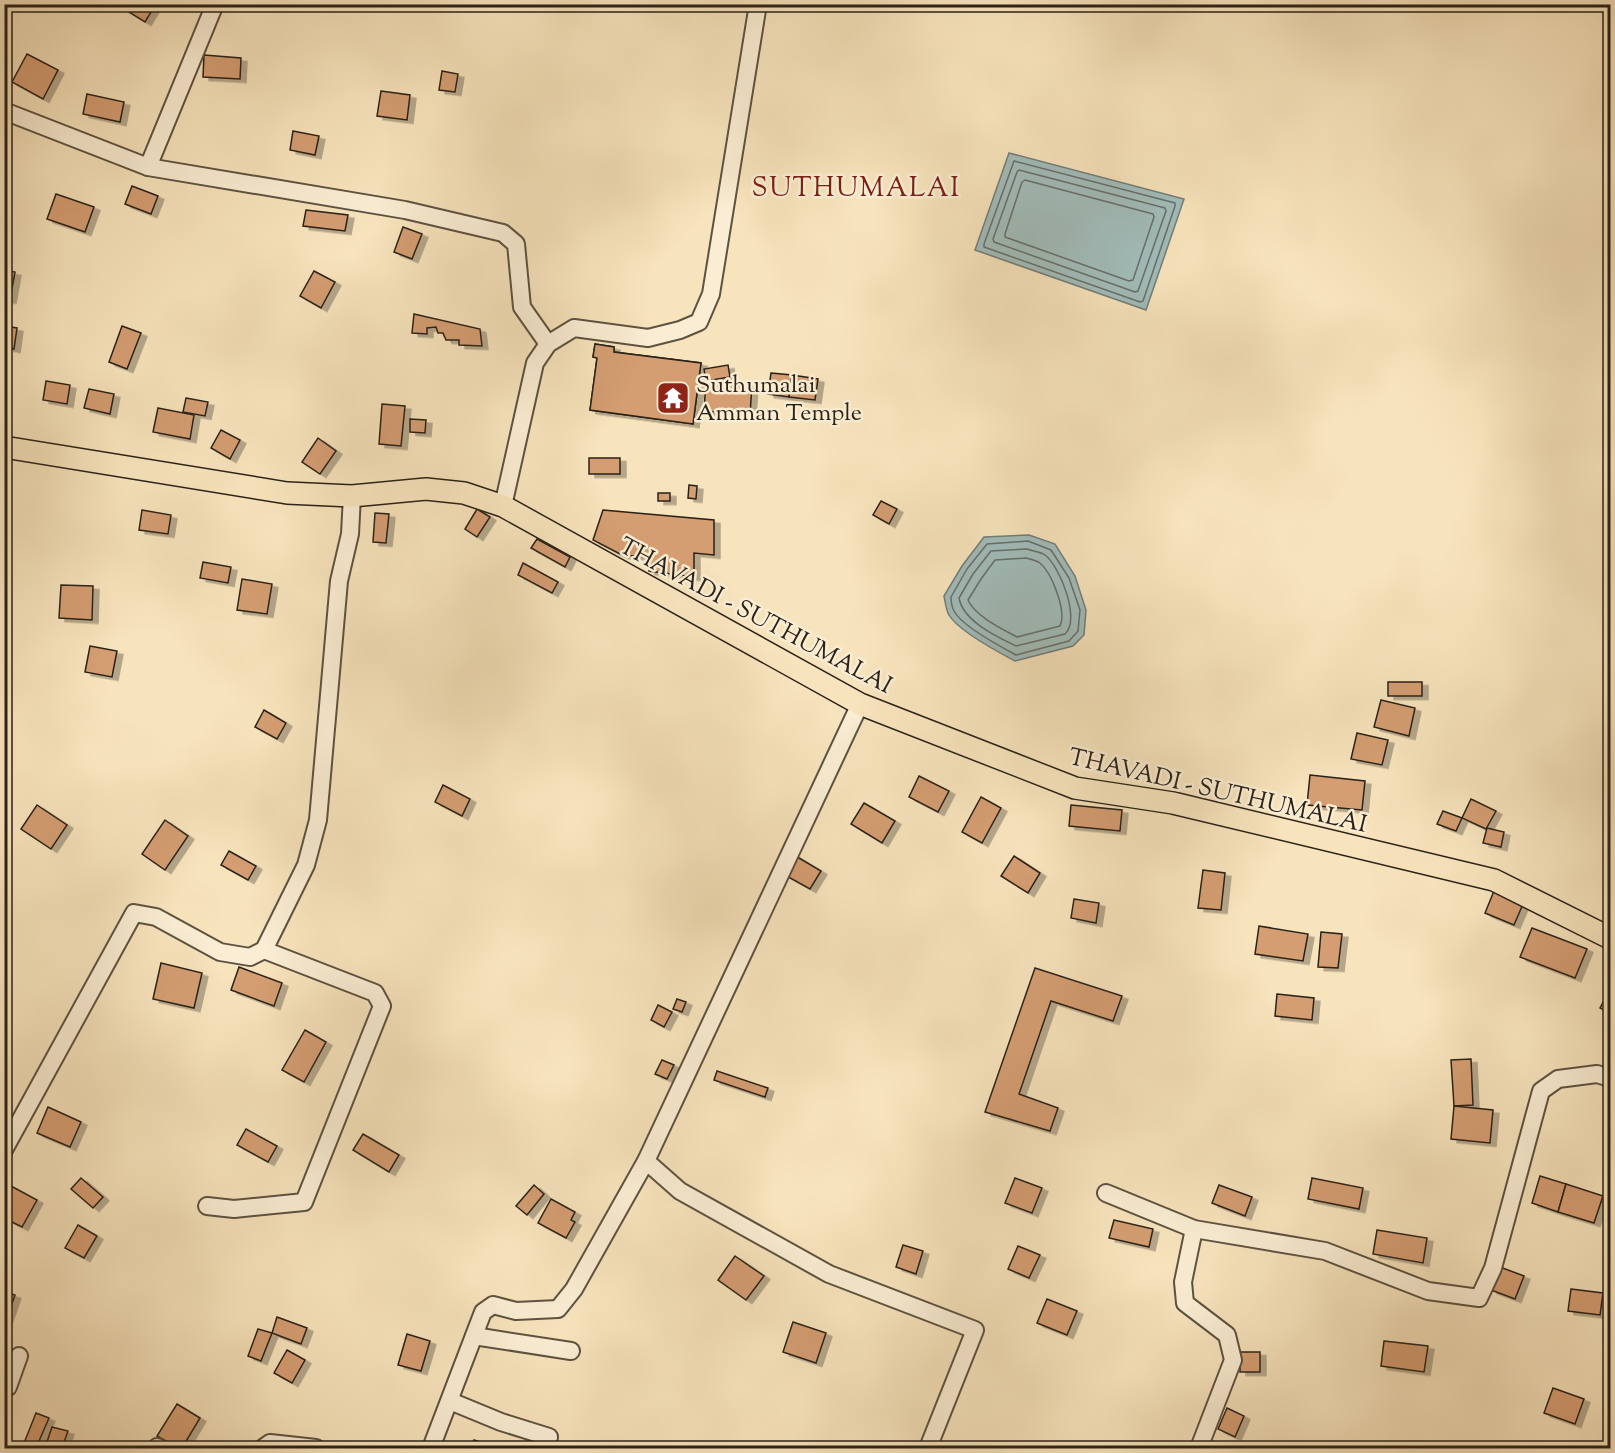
<svg xmlns="http://www.w3.org/2000/svg" width="1615" height="1453" font-family="'Sorts Mill Goudy',serif">
<style>
.water{fill:#a1bcba;stroke:#717e79;stroke-width:1.5}
.lines{fill:none;stroke-linecap:round;stroke-linejoin:round}
.shore{stroke:#666f69;stroke-width:1.5}
.building{fill:#d49d72;stroke:#2a2218;stroke-width:1.5;fill-rule:evenodd;filter:url(#shadow)}
.minor-casing{stroke:#5d5241;stroke-width:20}
.major-casing{stroke:#2a2218;stroke-width:24}
.minor{stroke:#faedd3;stroke-width:16}
.major{stroke:#f7e3bc;stroke-width:21}
.labels{text-anchor:middle;stroke-width:5;stroke-linejoin:round;paint-order:stroke}
.poi-label{font-size:24px;fill:#2a2218;stroke:#faedd3;text-anchor:start}
.street-label{font-size:24px;fill:#2a2218;stroke:#faedd3}
.quarter-label{font-size:27px;letter-spacing:1.5px;fill:#7a1f14;stroke:#faedd3}
</style>
<defs>
<filter id="shadow"><feDropShadow dx="6" dy="3.5" stdDeviation="0" flood-color="#0004"/></filter>
</defs>
<rect width="100%" height="100%" fill="#f7e3bc"/>
<filter id="stains"><feTurbulence type="fractalNoise" baseFrequency=".00333" numOctaves="4"/><feColorMatrix values="0 0 0 0 .2 0 0 0 0 .09 0 0 0 0 .02 0 0 0 .5 -.17"/></filter>
<radialGradient id="worn" r=".72"><stop offset=".6" stop-color="#630" stop-opacity="0"/><stop offset="1" stop-color="#630" stop-opacity=".3"/></radialGradient>
<g class="water">
<polygon points="1009,153 1184,199 1146,310 975,250"/>
<path d="M1029 535 1055 544 1075 576 1086 610 1084 635 1073 646 1015 661C998 652 958 631 949 615 946 610 945 601 944 596L962 566 984 537Z"/>
</g>
<g class="lines">
<g class="shore">
<polygon points="1014,161 1175,203 1175,206 1143,301 1140,302 984,247 984,244"/>
<polygon points="1019,170 1165,208 1166,211 1138,291 1135,292 994,242 993,239 1017,172"/>
<polygon points="1025,180 1153,214 1154,217 1133,280 1129,281 1005,237 1005,234 1022,182"/>
<path d="M1028 541 1051 550 1069 578 1080 610 1078 631 1069 641 1016 655C1001 647 961 625 954 611 952 607 951 601 951 597L967 569 987 544Z"/>
<path d="M1027 549C1032 551 1041 552 1045 555 1060 566 1081 620 1065 634L1016 646C997 637 963 621 959 598L973 574 991 551Z"/>
<path d="M1026 558C1030 559 1037 561 1040 563 1052 573 1067 612 1060 626L1017 637C1002 629 975 616 968 600L981 579 995 560Z"/>
</g>
</g>
<g class="building">
<polygon points="116,4 156,4 145,22"/>
<polygon points="27,54 58,70 43,99 12,82"/>
<polygon points="204,55 241,58 240,79 203,77"/>
<polygon points="442,71 458,74 455,92 439,90"/>
<polygon points="381,91 410,95 407,120 377,116"/>
<polygon points="87,94 124,102 120,122 83,114"/>
<polygon points="293,131 319,136 315,155 290,150"/>
<polygon points="132,186 158,196 151,214 125,204"/>
<polygon points="56,194 94,207 85,232 47,219"/>
<polygon points="306,210 348,215 345,231 303,226"/>
<polygon points="403,227 422,234 412,259 394,252"/>
<polygon points="4,270 15,272 10,300 4,299"/>
<polygon points="314,271 335,282 321,308 300,296"/>
<polygon points="414,314 480,329 482,346 459,345 459,340 446,340 443,333 438,333 436,327 427,328 427,334 412,333"/>
<polygon points="4,326 17,328 14,349 4,347"/>
<polygon points="122,326 141,333 127,369 109,362"/>
<path d="M595 344 614 347V352L701 363 693 424 590 410 597 358 593 357ZM618 367 656 375 653 397 618 391Z"/>
<polygon points="595,344 614,347 614,352 701,363 693,424 590,410 597,358 593,357"/>
<polygon points="728,365 730,377 706,381 704,369"/>
<polygon points="771,373 792,375 789,397 768,394"/>
<polygon points="792,375 818,379 815,400 789,397"/>
<polygon points="46,381 70,385 67,404 43,400"/>
<polygon points="706,381 752,385 750,415 704,411"/>
<polygon points="89,389 114,394 110,414 84,408"/>
<polygon points="186,398 208,402 205,416 183,412"/>
<polygon points="382,404 405,406 401,446 379,444"/>
<polygon points="158,408 194,415 190,439 153,432"/>
<polygon points="410,419 426,420 425,433 410,432"/>
<polygon points="221,430 240,440 230,459 211,448"/>
<polygon points="318,438 336,451 320,474 302,462"/>
<rect x="589" y="458" width="31" height="16"/>
<polygon points="689,485 697,486 696,499 688,498"/>
<rect x="658" y="493" width="12" height="8"/>
<polygon points="881,501 897,509 889,524 873,515"/>
<polygon points="477,509 490,517 477,537 465,529"/>
<polygon points="142,510 171,515 168,534 139,530"/>
<polygon points="603,510 714,520 714,555 694,553 694,577 649,571 649,557 622,555 593,540"/>
<polygon points="375,513 389,514 386,543 373,542"/>
<polygon points="537,539 570,557 565,567 531,548"/>
<polygon points="203,562 231,567 228,583 200,578"/>
<polygon points="523,563 558,582 552,593 518,575"/>
<polygon points="242,579 272,584 267,614 237,610"/>
<polygon points="61,585 93,586 92,620 59,618"/>
<polygon points="90,646 117,651 112,677 85,672"/>
<rect x="1388" y="682" width="34" height="14"/>
<polygon points="1381,700 1415,708 1409,736 1374,727"/>
<polygon points="264,710 286,723 277,739 255,727"/>
<polygon points="1357,733 1388,740 1382,765 1351,759"/>
<polygon points="1310,775 1365,781 1362,810 1307,805"/>
<polygon points="919,776 949,791 938,812 909,797"/>
<polygon points="443,785 470,799 462,816 435,802"/>
<polygon points="981,797 1001,808 982,843 962,832"/>
<polygon points="1471,799 1496,811 1486,829 1462,818"/>
<polygon points="864,803 895,821 882,843 851,824"/>
<polygon points="37,805 67,825 51,849 21,829"/>
<polygon points="1071,805 1122,810 1120,831 1069,826"/>
<polygon points="1443,811 1462,818 1456,831 1437,824"/>
<polygon points="165,820 188,836 165,870 142,854"/>
<polygon points="1487,828 1504,832 1501,847 1483,843"/>
<polygon points="229,851 256,866 248,880 221,865"/>
<polygon points="794,855 821,871 810,889 783,874"/>
<polygon points="1014,856 1040,873 1028,893 1001,876"/>
<polygon points="1203,870 1225,873 1221,910 1198,908"/>
<polygon points="1494,891 1523,904 1514,925 1485,913"/>
<polygon points="1074,899 1099,903 1096,923 1071,918"/>
<polygon points="1259,926 1308,934 1303,961 1255,954"/>
<polygon points="1532,928 1587,949 1575,978 1520,957"/>
<polygon points="1321,932 1342,934 1338,968 1318,967"/>
<polygon points="161,963 202,973 194,1008 153,999"/>
<polygon points="239,967 282,983 274,1006 231,990"/>
<polygon points="1035,968 1122,996 1113,1021 1051,1001 1019,1094 1058,1108 1050,1131 985,1112"/>
<polygon points="1610,989 1610,1013 1600,1008"/>
<polygon points="1277,994 1314,998 1312,1020 1275,1016"/>
<polygon points="677,999 686,1002 682,1012 673,1009"/>
<polygon points="658,1005 672,1012 664,1027 651,1020"/>
<polygon points="305,1030 326,1042 304,1082 282,1070"/>
<polygon points="1471,1059 1473,1105 1454,1106 1451,1060"/>
<polygon points="662,1060 674,1065 667,1079 655,1074"/>
<polygon points="717,1071 768,1088 765,1097 714,1080"/>
<polygon points="1454,1106 1493,1110 1490,1143 1451,1139"/>
<polygon points="48,1107 81,1122 70,1147 37,1133"/>
<polygon points="246,1129 277,1146 268,1162 237,1145"/>
<polygon points="363,1134 399,1155 389,1172 353,1150"/>
<polygon points="1540,1176 1566,1184 1558,1212 1532,1203"/>
<polygon points="81,1178 103,1197 93,1208 71,1189"/>
<polygon points="1015,1178 1042,1188 1032,1213 1005,1203"/>
<polygon points="1312,1178 1363,1188 1359,1209 1308,1199"/>
<polygon points="1566,1184 1603,1196 1594,1223 1558,1212"/>
<polygon points="534,1185 544,1194 527,1215 516,1206"/>
<polygon points="1219,1185 1252,1197 1245,1216 1212,1203"/>
<polygon points="11,1186 37,1200 22,1227 4,1218 4,1198"/>
<polygon points="551,1199 575,1212 571,1220 575,1222 566,1238 538,1223"/>
<polygon points="1114,1220 1153,1229 1149,1247 1109,1238"/>
<polygon points="78,1225 97,1236 84,1258 65,1248"/>
<polygon points="1377,1230 1427,1238 1423,1263 1373,1254"/>
<polygon points="903,1245 923,1251 916,1274 896,1267"/>
<polygon points="1018,1246 1040,1255 1029,1278 1008,1269"/>
<polygon points="735,1256 764,1276 746,1300 718,1280"/>
<polygon points="1500,1267 1524,1276 1515,1299 1491,1290"/>
<polygon points="1571,1289 1603,1293 1600,1315 1568,1311"/>
<polygon points="4,1292 15,1295 4,1326"/>
<polygon points="1047,1299 1077,1311 1067,1335 1037,1323"/>
<polygon points="277,1317 307,1328 301,1344 272,1333"/>
<polygon points="793,1322 826,1333 816,1363 783,1352"/>
<polygon points="258,1329 272,1333 261,1361 248,1356"/>
<polygon points="407,1334 430,1341 421,1371 398,1365"/>
<polygon points="1384,1341 1428,1346 1424,1372 1381,1366"/>
<polygon points="287,1350 305,1360 292,1383 274,1373"/>
<rect x="1240" y="1352" width="20" height="20"/>
<polygon points="1553,1388 1584,1399 1575,1424 1544,1413"/>
<polygon points="177,1404 200,1418 182,1448 178,1448 157,1436"/>
<polygon points="1227,1408 1244,1416 1235,1437 1218,1429"/>
<polygon points="36,1413 49,1418 36,1448 24,1443"/>
<polygon points="52,1427 68,1431 62,1448 46,1445"/>
<polygon points="474,1440 499,1448 471,1448"/>
</g>
<g class="lines">
<g class="minor-casing">
<g id="minor">
<polyline points="4,111 148,167 405,210 503,233 516,244 522,307 548,344"/>
<polyline points="148,167 215,4"/>
<polyline points="503,506 535,363 548,344 574,328 648,338 680,330 699,322 711,294 758,4"/>
<polyline points="4,1150 134,913 156,917 220,952 250,957 264,950 306,865 318,820 339,581 350,534 352,496"/>
<polyline points="646,1161 680,1191 829,1274 975,1330 928,1448"/>
<polyline points="1106,1193 1194,1229 1325,1251 1428,1291 1479,1298 1493,1268 1541,1091 1558,1079 1597,1074 1610,1078"/>
<polyline points="207,1206 234,1209 304,1202 382,1006 375,993 264,950"/>
<polyline points="1194,1229 1183,1282 1185,1303 1227,1335 1233,1360 1199,1448"/>
<polyline points="474,1336 571,1351"/>
<polyline points="4,1389 8,1387 19,1356"/>
<polyline points="450,1401 501,1422 549,1437"/>
<polyline points="157,1447 160,1448"/>
<polyline points="263,1448 270,1443 316,1448"/>
<polyline points="431,1448 483,1312 493,1305 516,1311 558,1309 574,1289 646,1161 860,704"/>
</g>
</g>
<g class="major-casing">
<polyline id="major" points="4,447 287,493 352,496 426,489 464,493 503,506 860,704 1075,788 1173,803 1494,880 1610,938"/>
</g>
<use href="#minor" class="minor"/>
<use href="#major" class="major"/>
</g>
<defs>
<g id="temple-square" transform="scale(1.725)"><rect x="-9" y="-9" width="18" height="18" rx="4" fill="#8f2418" stroke="#faedd3"/><path d="M0-6L5-2H3V0L6.5 2.5H4V6H1.5V3h-3V6H-4V2.5H-6.5L-3 0V-2H-5Z" fill="#fff"/></g>
</defs>
<g fill-rule="evenodd">
<use href="#temple-square" x="673" y="398"/>
</g>
<g class="labels">
<g class="poi-label">
<text x="696" y="392">Suthumalai<tspan x="696" dy="28">Amman Temple</tspan></text>
</g>
<g class="street-label">
<text transform="translate(756 615) rotate(28)" y="8">THAVADI - SUTHUMALAI</text>
<text transform="translate(1218 790) rotate(13)" y="8">THAVADI - SUTHUMALAI</text>
</g>
<g class="quarter-label">
<text x="856" y="196">SUTHUMALAI</text>
</g>
</g>
<rect width="1615" height="1453" fill="none" stroke="#f7e3bc" stroke-width="24"/>
<rect x="6" y="6" width="1603" height="1441" fill="none" stroke="#2a2218" stroke-width="3"/>
<rect x="12" y="12" width="1591" height="1429" fill="none" stroke="#2a2218" stroke-width="1.5"/>
<rect width="100%" height="100%" filter="url(#stains)"/>
<rect width="100%" height="100%" fill="url(#worn)"/>
</svg>
